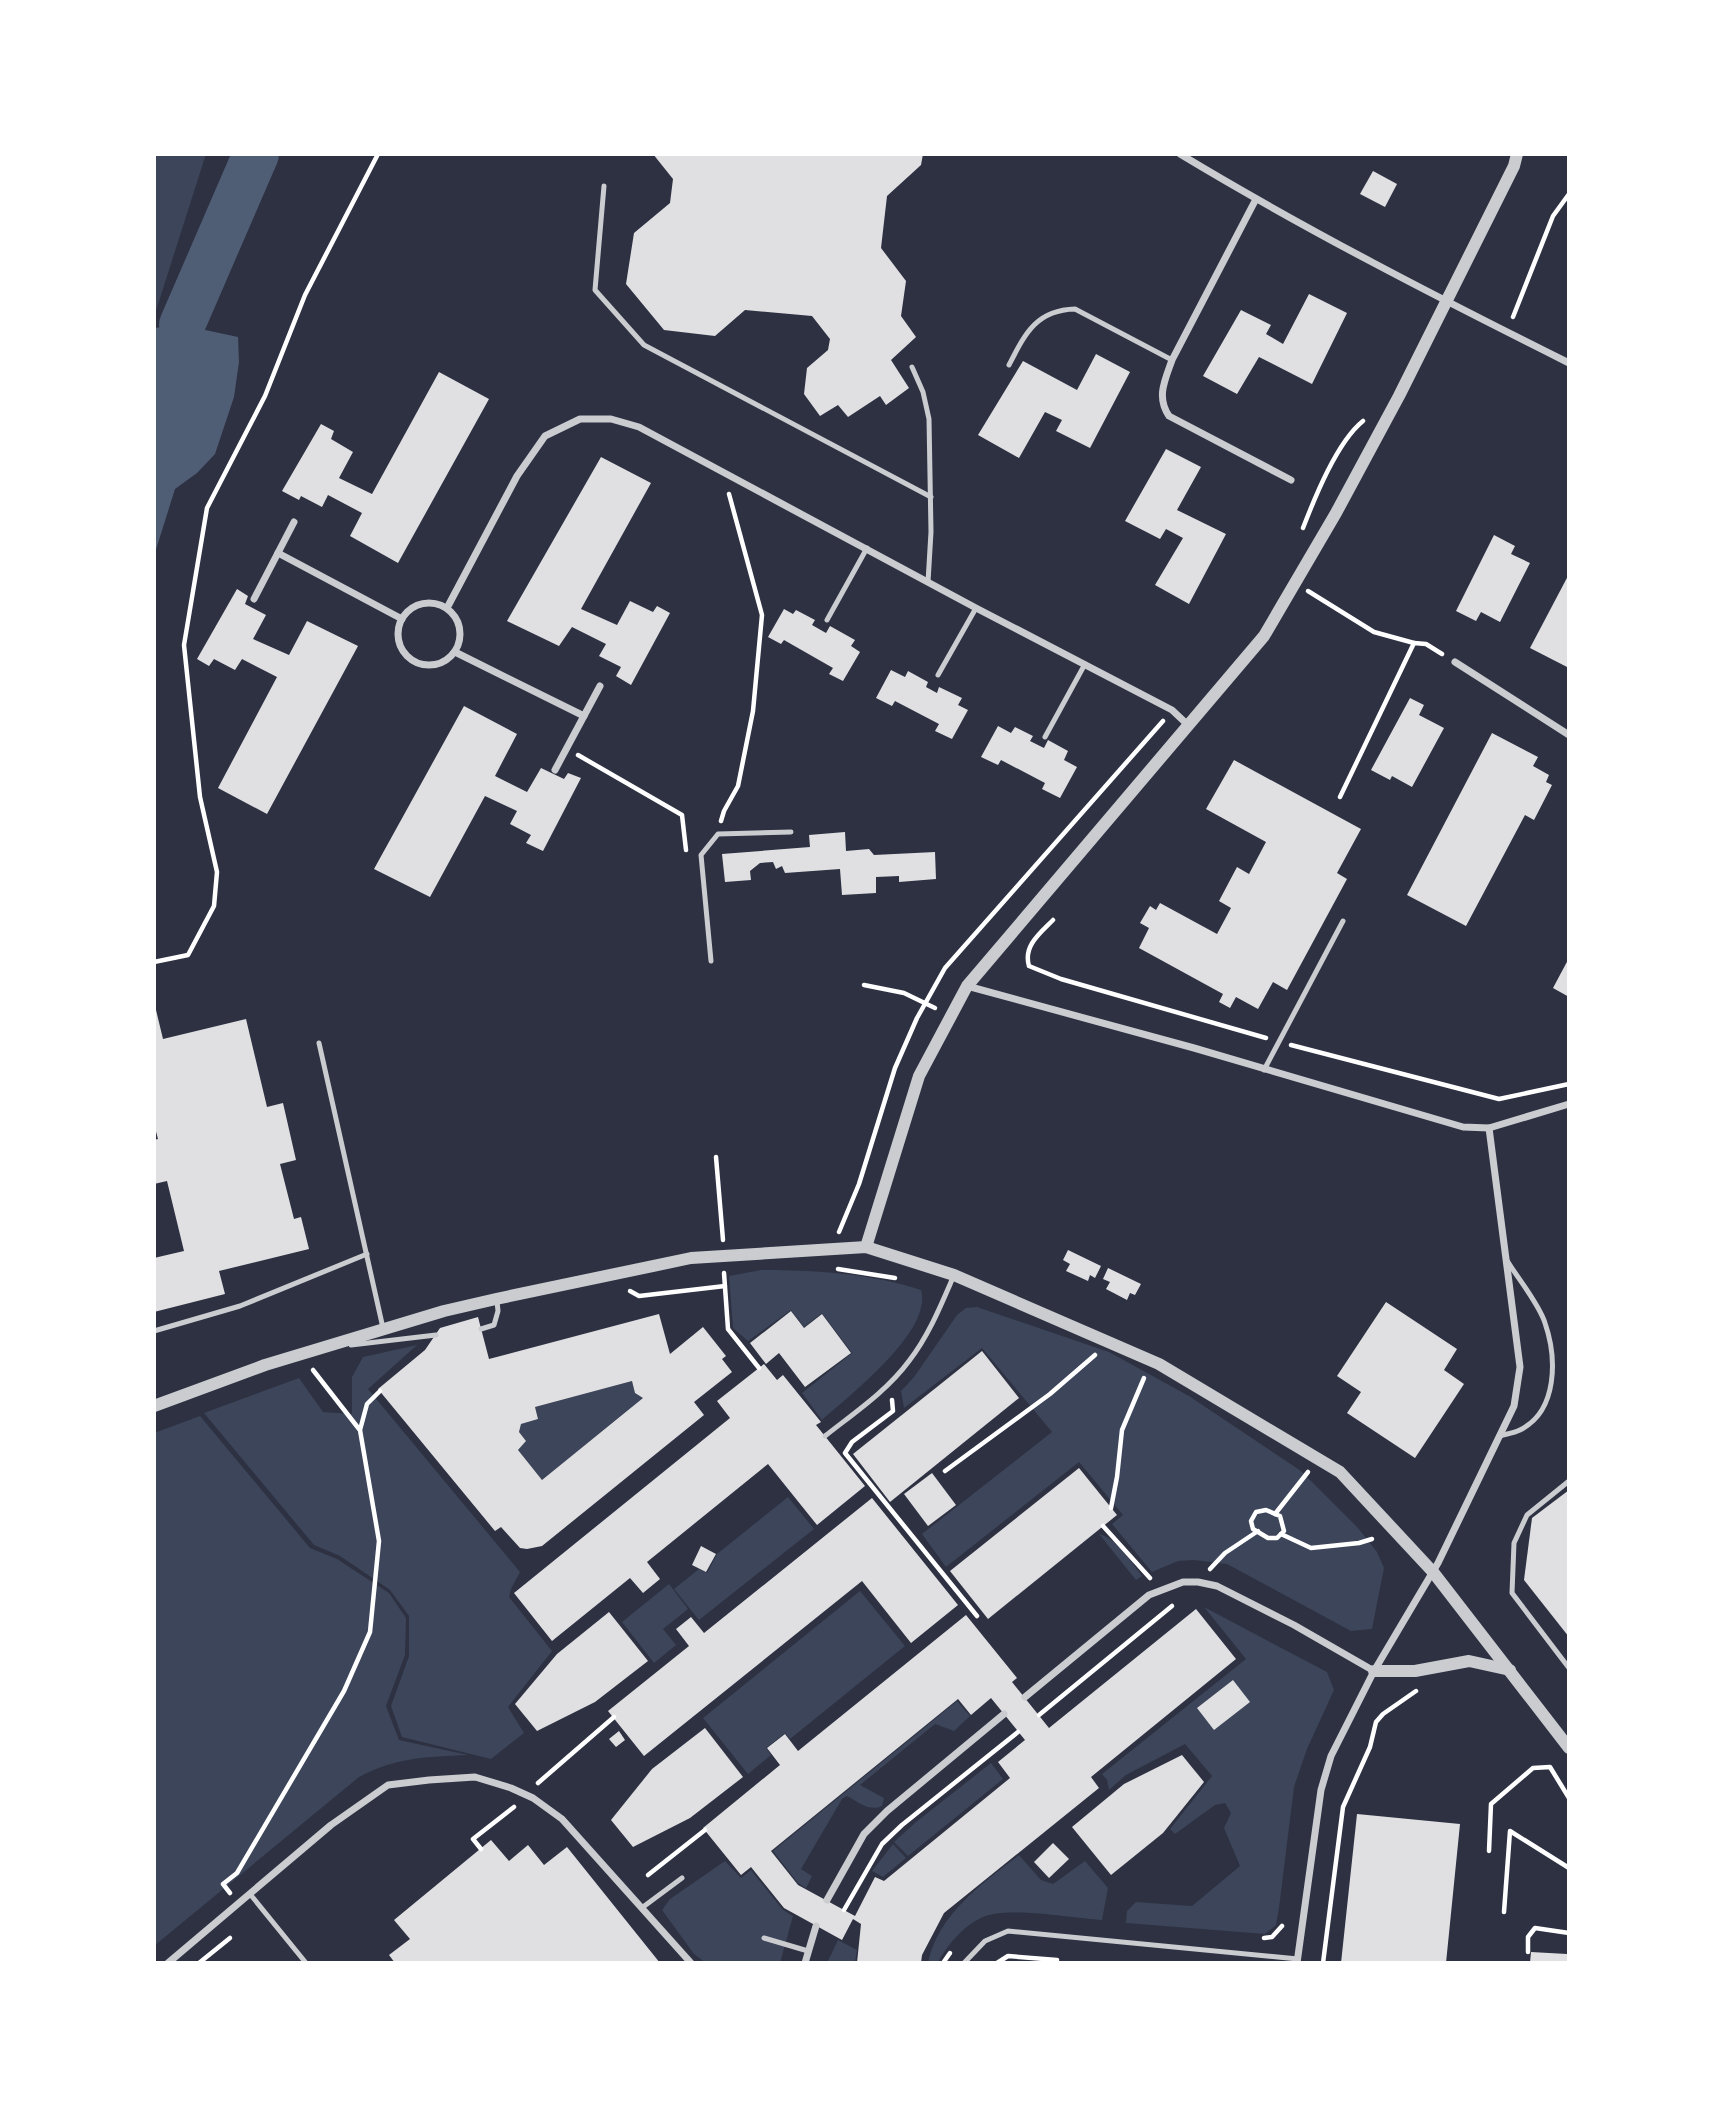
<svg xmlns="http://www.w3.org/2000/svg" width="1723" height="2117" font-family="Quicksand,sans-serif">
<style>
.green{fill:#3c4559}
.water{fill:#4f5d75}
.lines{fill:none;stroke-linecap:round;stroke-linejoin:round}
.river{stroke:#4f5d75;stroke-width:46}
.building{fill:#e0e0e3;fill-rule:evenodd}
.path{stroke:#fff;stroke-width:4.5}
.service{stroke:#caccd0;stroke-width:5}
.minor{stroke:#caccd0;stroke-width:7}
.tertiary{stroke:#caccd0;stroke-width:12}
</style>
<rect width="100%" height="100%" fill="#2d3142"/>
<g class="green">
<polygon points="154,154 206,154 154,317"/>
<path d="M761 1270C814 1270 870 1273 921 1290 933 1331 850 1395 822 1420L802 1393 852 1353 822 1313 804 1327 791 1310 748 1341 733 1328 729 1276Z"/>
<polygon points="977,1307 1109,1352 1189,1396 1301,1471 1358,1528 1377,1552 1384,1568 1372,1629 1351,1631 1227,1564 1194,1560 1178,1561 1152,1572 1112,1524 1123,1515 1079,1462 946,1567 922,1534 1052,1432 982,1348 904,1408 901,1391 914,1377 957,1315 966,1308"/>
<polygon points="417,1345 368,1389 520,1572 511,1589 509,1597 552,1651 508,1707 524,1733 491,1759 402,1737 391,1706 409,1656 409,1616 390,1590 340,1556 314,1545 204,1413 299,1378 323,1412 352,1414 352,1377 363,1357"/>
<polygon points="632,1381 635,1393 643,1398 542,1480 518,1450 526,1441 519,1432 521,1424 538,1419 535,1407"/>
<path d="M200 1416 310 1548 337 1559 389 1593 406 1618 405 1655 386 1706 399 1740 468 1755C428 1757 396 1757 359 1777L154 1946V1433Z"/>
<polygon points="788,1497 814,1529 699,1620 674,1589 699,1569 707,1573 717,1554"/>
<path d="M1099 1534C1117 1538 1131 1562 1142 1576L1136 1580Z"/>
<polygon points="669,1584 688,1609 663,1629 676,1645 654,1663 622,1622"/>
<polygon points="860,1591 905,1646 790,1739 785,1733 766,1748 771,1755 748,1774 703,1718"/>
<polygon points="1204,1607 1327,1672 1334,1690 1307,1749 1294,1787 1279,1908 1276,1925 1265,1934 1126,1923 1127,1911 1136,1902 1192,1906 1240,1866 1224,1828 1231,1813 1225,1803 1215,1805 1175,1834 1170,1829 1212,1776 1185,1744 1126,1775 1109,1790 1107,1780 1102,1774 1246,1659"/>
<path d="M957 1701 970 1716 954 1731 935 1724 860 1785 884 1798 882 1806C869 1812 858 1802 847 1796L842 1799 801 1869 812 1876 806 1888 798 1883 773 1851Z"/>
<polygon points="991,1763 1003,1779 908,1856 894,1842 916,1822"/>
<polygon points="893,1844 906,1858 883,1877 872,1871"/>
<path d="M1019 1855 1041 1880 1053 1884 1085 1861 1108 1888 1102 1920C1074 1918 1005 1906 983 1917 963 1926 947 1945 938 1963H928C938 1914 982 1884 1019 1855Z"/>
<polygon points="725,1861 741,1878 751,1870 783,1910 793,1916 780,1963 706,1963 694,1954 662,1910 670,1899"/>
<polygon points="838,1940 857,1950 855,1963 827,1963"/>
</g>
<polygon class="water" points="182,325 238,337 239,362 234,397 215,454 197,473 175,489 154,556 154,328"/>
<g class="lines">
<polyline class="river" points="182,325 256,154"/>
</g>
<g class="building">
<polygon points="653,154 923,154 921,165 887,196 881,248 906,281 901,316 916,337 891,360 909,388 886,405 880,396 848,417 838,405 820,416 804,394 807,368 828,350 830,339 812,316 745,310 715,336 664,330 626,284 634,233 670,203 673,179"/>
<polygon points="1373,171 1397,184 1385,207 1360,194"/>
<polygon points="1309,294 1347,313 1312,384 1259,357 1237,394 1203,376 1241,310 1271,325 1266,334 1283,344"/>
<polygon points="1096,354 1130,372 1090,448 1056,431 1062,420 1045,412 1019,458 978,435 1023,361 1077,390"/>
<polygon points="439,372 489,399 398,563 350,536 362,513 328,495 322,507 301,496 299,500 282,491 321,424 334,431 331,439 353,452 339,478 372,494"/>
<polygon points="1166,449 1201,467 1177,510 1226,534 1189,604 1155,585 1183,538 1166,529 1160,539 1125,521"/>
<polygon points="601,457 651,483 581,609 617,625 630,601 653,612 657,606 670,613 631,685 616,676 621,667 599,656 606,644 572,627 559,646 507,621"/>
<polygon points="1494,535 1515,546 1511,554 1530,563 1500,622 1481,612 1476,621 1456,611"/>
<polygon points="1569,574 1569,668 1530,648"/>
<polygon points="237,589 248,596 245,604 266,615 253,639 289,655 307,621 358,646 267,814 218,788 277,677 242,659 235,670 214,659 209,666 197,659"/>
<polygon points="784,609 793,614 796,610 815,620 812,625 826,633 830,626 855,640 851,646 860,652 843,681 829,674 833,668 784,640 781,644 768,637"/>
<polygon points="891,670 905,677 908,671 928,682 926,687 937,693 939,687 962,698 958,705 968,710 952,739 935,731 939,724 895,701 892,706 876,698"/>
<polygon points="1410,698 1424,705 1419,715 1444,728 1412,787 1392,776 1390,780 1371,770"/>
<polygon points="464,706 517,734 495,776 527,792 541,768 564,779 568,773 581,778 543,851 526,843 531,835 510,824 517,811 485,796 430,897 374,869"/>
<polygon points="998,726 1011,733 1015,727 1033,736 1030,741 1044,748 1048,740 1068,751 1064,760 1077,767 1060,798 1042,789 1045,783 1001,760 998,765 981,757"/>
<polygon points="1492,733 1538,757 1533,766 1549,775 1546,782 1552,785 1534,820 1525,815 1466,926 1407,895"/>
<polygon points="1234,760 1361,829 1337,873 1347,879 1287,990 1273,982 1258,1009 1236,997 1230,1008 1219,1002 1223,994 1139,948 1149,928 1140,923 1150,906 1156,910 1160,903 1217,934 1231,908 1219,901 1237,867 1249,874 1266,842 1206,809"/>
<polygon points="845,832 846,851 869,849 874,855 935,852 936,879 899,882 899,876 876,877 876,893 842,895 840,869 785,873 782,866 776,869 773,862 760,863 750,871 751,880 725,882 722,854 810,847 809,835"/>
<polygon points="1569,958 1569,997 1553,988"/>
<polygon points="154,1010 156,1010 163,1039 246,1019 267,1107 283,1103 296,1160 280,1164 294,1219 301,1217 309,1249 219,1271 225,1294 154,1312 154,1258 184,1251 167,1181 154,1184 154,1140 158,1139 154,1124"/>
<polygon points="1068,1250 1101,1266 1095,1278 1090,1275 1088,1281 1066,1271 1070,1264 1063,1260"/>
<polygon points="1108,1268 1141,1284 1135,1295 1130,1293 1127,1300 1106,1289 1110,1282 1103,1279"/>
<polygon points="1386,1302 1457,1349 1444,1370 1464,1384 1415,1458 1347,1413 1361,1392 1337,1376"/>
<polygon points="791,1311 804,1328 822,1314 851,1353 805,1387 779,1353 766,1364 750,1343"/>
<path d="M659 1314 670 1354 703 1327 726 1356 722 1359 732 1372 694 1402 704 1415 542 1546 527 1549 520 1548 501 1527 495 1531 378 1389 425 1350 440 1328 478 1317 489 1359ZM632 1381 635 1393 643 1398 542 1480 518 1450 526 1441 519 1432 521 1424 538 1419 535 1407Z"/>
<polygon points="982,1351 1019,1398 890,1502 853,1454"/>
<polygon points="764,1364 777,1380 783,1375 821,1422 816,1425 865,1486 817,1525 768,1464 647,1562 660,1579 643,1593 630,1578 552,1641 514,1593 730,1418 717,1401"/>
<polygon points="1079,1468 1117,1515 988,1619 950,1571"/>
<polygon points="932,1473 956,1505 928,1526 904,1494"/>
<polygon points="1569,1490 1569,1637 1524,1580 1532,1518"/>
<polygon points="872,1498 958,1605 911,1643 862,1581 644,1756 608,1711 689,1646 676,1629 691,1617 704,1633"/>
<polygon points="701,1546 716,1554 706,1572 692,1565"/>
<path d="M1196 1609 1236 1659 1091 1777 1099 1788 944 1913 922 1955 921 1963H857L861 1924 853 1919 842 1940 784 1908 751 1867 741 1875 703 1828 780 1765 767 1748 785 1734 798 1751 966 1615 1017 1678 1012 1682 1049 1728ZM991 1698 1025 1740 998 1762 1010 1778 884 1881 875 1877 855 1916 798 1885 771 1851 958 1699 971 1715Z"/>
<polygon points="609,1612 648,1661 595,1702 537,1731 515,1704 557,1654"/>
<polygon points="1233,1680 1250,1702 1214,1730 1197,1708"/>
<polygon points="705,1728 743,1777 690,1818 633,1847 611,1820 652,1769"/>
<polygon points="619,1731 625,1740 616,1747 609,1739"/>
<polygon points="1182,1755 1204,1782 1163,1833 1111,1875 1072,1827 1124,1784"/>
<polygon points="1357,1814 1460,1824 1446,1963 1341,1963"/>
<polygon points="491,1840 509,1861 528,1845 544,1865 567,1847 660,1963 395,1963 389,1955 410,1939 394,1920"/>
<polygon points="1053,1843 1069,1859 1049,1878 1034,1862"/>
<polygon points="1531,1952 1567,1954 1567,1963 1530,1963"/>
</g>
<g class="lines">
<g class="path">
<polyline points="1513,317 1553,216 1569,194"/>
<path d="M1303 528C1315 497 1337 442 1363 421"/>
<polyline points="1308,591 1374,632 1414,643"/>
<polyline points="578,755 682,815 686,850"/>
<polyline points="1340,797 1414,643 1426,644 1442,654"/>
<polyline points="721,821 724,811 738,786 753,711 762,615 729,494"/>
<path d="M1053 920C1040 933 1023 946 1029 966L1061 979 1266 1038"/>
<polyline points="154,962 188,955 214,906 217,872 200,797 184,645 207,508 265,396 305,295 378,154"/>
<polyline points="864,985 904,993 935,1008"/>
<polyline points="1291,1045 1499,1099 1569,1084"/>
<polyline points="716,1157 723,1240"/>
<polyline points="839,1232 859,1184 895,1068 917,1018 945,968 1163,721"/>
<polyline points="838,1269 895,1278"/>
<polyline points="724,1273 728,1329 759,1368"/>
<polyline points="630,1291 639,1296 725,1286"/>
<polyline points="313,1370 359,1429"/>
<polyline points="892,1400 893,1411 852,1442 845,1453 977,1616"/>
<polyline points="945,1471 1050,1394 1095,1355"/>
<polyline points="1111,1508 1117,1477 1122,1430 1144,1378"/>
<polygon points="1266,1510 1280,1516 1284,1531 1277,1538 1268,1538 1253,1529 1251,1521 1256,1512"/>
<polyline points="1275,1514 1308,1472"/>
<polyline points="1103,1526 1150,1578"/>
<polyline points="1281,1534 1311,1548 1359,1543 1372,1539"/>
<polyline points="1210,1569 1225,1553 1258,1531"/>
<polyline points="1039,1715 1172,1606"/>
<polyline points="538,1783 614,1717"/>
<polyline points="481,1849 473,1839 514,1807"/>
<polyline points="1489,1851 1491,1804 1533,1768 1550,1767 1569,1798"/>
<polyline points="648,1875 705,1830"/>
<polyline points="230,1893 223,1884 237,1873 344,1691 370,1632 379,1541 360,1430 367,1404 380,1391"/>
<polyline points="844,1910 882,1844 902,1825 1018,1732"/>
<polyline points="1504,1912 1510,1831 1569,1868"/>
<polyline points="1264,1938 1272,1937 1282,1926"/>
<polyline points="1528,1952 1528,1937 1535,1928 1569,1933"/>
<polyline points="199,1963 230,1938"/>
<polyline points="943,1963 950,1953"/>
<polyline points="997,1963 1008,1956 1057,1960"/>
<polyline points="1323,1963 1343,1807 1370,1747 1376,1722 1383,1714 1416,1691"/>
</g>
<g class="service">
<polyline points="604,186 595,290 644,345 931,497"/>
<path d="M1009 365C1025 334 1036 310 1075 309L1172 360"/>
<polyline points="912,367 923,392 929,419 931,532 928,582"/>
<polyline points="827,620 867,548"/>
<polyline points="938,675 976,608"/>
<polyline points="1045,737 1085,664"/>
<polyline points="711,961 701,855 718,834 791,832"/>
<polyline points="319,1043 383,1328"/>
<polyline points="1264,1070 1343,921"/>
<polyline points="481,1329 494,1325 498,1311 497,1301"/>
<polyline points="154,1331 240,1306 367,1254"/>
<polyline points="351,1345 436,1335"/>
<path d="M825 1436C854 1413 887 1391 909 1361 929 1335 941 1305 954 1275"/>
<path d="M1499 1436C1506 1434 1514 1433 1520 1430 1558 1411 1557 1358 1545 1323 1539 1304 1519 1280 1508 1262"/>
<polyline points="1569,1481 1527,1515 1514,1543 1512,1593 1569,1668"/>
<polyline points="250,1894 306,1963"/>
<polyline points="643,1907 682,1878"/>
<polyline points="764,1938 808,1951"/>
<polyline points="964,1963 985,1941 1008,1931 1298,1959"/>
</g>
<g class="minor">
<path d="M1180 154C1306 230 1437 297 1569 363"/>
<path d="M1256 199 1172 360C1165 380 1156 397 1169 416L1291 480"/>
<polyline points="278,553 402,619"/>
<polyline points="254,599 294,522"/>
<circle cx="429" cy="634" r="31"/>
<polyline points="447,608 517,476 545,436 580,419 611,419 639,427 976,608 1172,710 1189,726"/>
<polyline points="455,652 584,716"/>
<polyline points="1455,662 1569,735"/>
<polyline points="555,770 600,686"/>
<polyline points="967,986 1194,1048 1463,1127 1489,1128 1569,1104"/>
<polyline points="1025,1697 1149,1595 1183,1582 1198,1582 1217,1586 1294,1625 1374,1671"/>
<polyline points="827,1900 864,1834 887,1811 1004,1714"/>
<polyline points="168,1963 331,1825 388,1785 429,1780 475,1777 511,1788 533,1798 562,1819 691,1963"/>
<polyline points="805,1963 816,1926"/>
<polyline points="1297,1963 1321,1790 1331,1756 1374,1671 1438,1563 1514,1406 1520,1367 1489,1128"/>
</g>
<g class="tertiary">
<polyline points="866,1247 919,1076 967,986 1264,636 1336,513 1399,396 1514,166 1517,154"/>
<polyline points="154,1406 265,1365 444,1311 496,1299 691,1258 866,1247 954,1275 1159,1364 1340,1472 1433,1572 1569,1748"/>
<polyline points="1374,1671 1415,1671 1469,1661 1510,1670"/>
</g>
</g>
<rect width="1723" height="2117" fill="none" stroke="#ffffff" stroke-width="312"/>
</svg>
